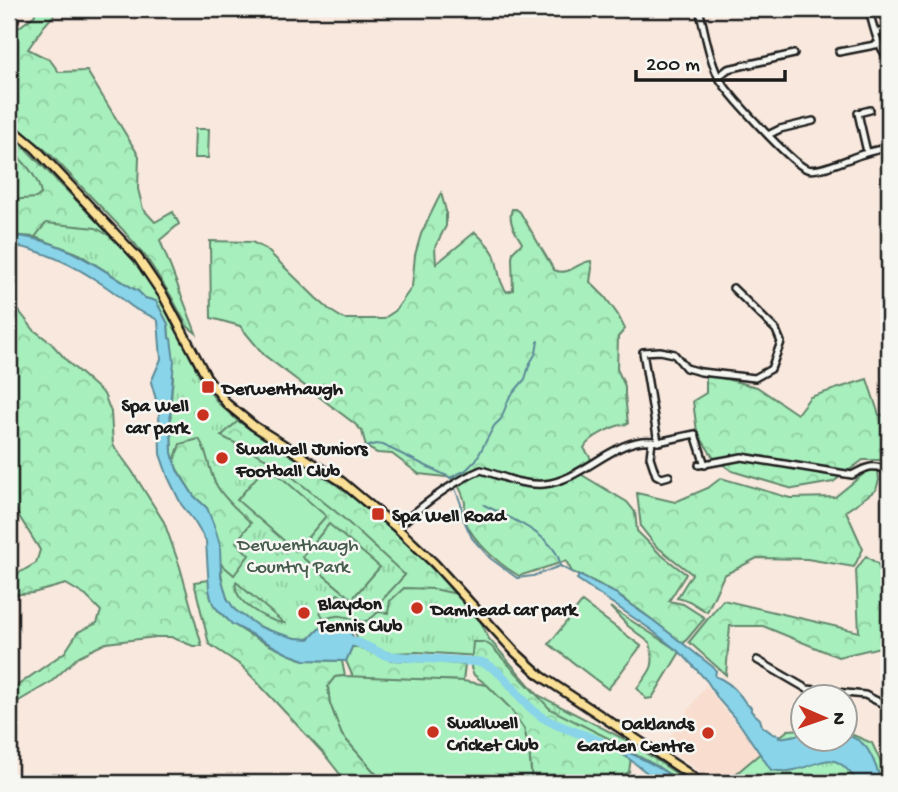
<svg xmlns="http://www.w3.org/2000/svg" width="898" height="792" font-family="'Gochi Hand',sans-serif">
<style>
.built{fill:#f9decf}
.grass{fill:url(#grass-tufts);stroke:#62866c;stroke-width:2}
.forest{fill:url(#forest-crowns);stroke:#62866c;stroke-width:2}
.pitch{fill:#a7efbc;stroke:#62866c;stroke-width:2}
.water{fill:#89d4e9;stroke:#5d8a97;stroke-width:2}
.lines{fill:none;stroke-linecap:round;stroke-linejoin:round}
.stream{stroke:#5d8a97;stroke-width:2}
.river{stroke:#89d4e9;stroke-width:9}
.minor-casing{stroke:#1c1c1c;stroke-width:10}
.major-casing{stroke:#1c1c1c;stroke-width:12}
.minor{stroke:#f6f6f2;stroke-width:5}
.major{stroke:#fadf96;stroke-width:7}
.poi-dot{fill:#c8321e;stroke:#f6f6f2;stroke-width:2.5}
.labels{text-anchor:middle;stroke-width:5;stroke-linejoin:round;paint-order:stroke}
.poi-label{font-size:19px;font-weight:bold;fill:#1c1c1c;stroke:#f6f6f2;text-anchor:start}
.park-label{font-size:19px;fill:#465b4c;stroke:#f6f6f2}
</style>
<defs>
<pattern id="grass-tufts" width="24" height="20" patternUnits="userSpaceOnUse" patternTransform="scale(1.75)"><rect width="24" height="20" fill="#a7efbc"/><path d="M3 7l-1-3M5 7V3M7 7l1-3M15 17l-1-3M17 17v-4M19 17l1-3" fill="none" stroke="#8fcca1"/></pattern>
<pattern id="forest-crowns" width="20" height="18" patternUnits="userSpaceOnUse" patternTransform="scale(1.75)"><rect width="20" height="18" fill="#a7efbc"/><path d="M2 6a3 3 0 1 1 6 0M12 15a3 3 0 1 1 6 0" fill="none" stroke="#8fcca1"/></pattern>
</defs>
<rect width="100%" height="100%" fill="#f8e8dd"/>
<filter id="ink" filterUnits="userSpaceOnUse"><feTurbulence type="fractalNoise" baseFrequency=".0143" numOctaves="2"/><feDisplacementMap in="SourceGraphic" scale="14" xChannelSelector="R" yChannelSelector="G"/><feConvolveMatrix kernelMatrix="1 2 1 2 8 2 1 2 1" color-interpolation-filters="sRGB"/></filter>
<g filter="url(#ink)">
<polygon class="built" points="706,685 721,706 751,740 760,754 725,783 713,783 692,765 663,747"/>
<g class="grass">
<path d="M9 135 22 145 139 265 158 291 203 383 219 404 238 421 266 441 341 488 419 555 457 594 481 622 489 639 538 695 626 740 691 783H681L657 766 636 755 632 750 545 711 479 656 417 652 390 653 358 643 355 631 342 624 319 629 309 639C289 640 248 625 234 609 223 597 222 578 220 563L177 469 172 453 170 406 173 378 171 339 169 338 168 324 156 301 145 298 139 292 77 253 35 237 9 235Z"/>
<polygon points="803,729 804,740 846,740 846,732 872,743 889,780 889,783 725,783 788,730"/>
</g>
<g class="forest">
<polygon points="34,9 59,9 44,26 28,49 50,60 59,72 87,71 139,156 138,189 143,209 155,222 173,212 179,224 160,240 196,333 187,326 171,296 146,257 123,230 50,154 9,121 9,35 35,15"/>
<path d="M9 135 22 145 113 238 96 228 46 223 35 237 9 235V200L36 198 41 194C38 175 22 160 9 148Z"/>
<path d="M441 193 446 211V226L435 247 436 264 475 232C482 239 490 246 494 254 499 267 498 282 507 292L513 290 512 258 513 252 522 243C516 233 507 221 512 209H516L520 212 554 270C569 277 577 262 591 261L592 268 590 282 605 297 618 315 625 329 618 337 617 369 625 386V394L628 424C616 424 589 437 584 448L591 459 582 475 627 502 635 512 637 531 660 554 686 574 669 601 683 604 705 618 683 644C650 618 612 586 572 572L566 561 519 576C500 565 467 537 464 515 464 511 465 507 465 503 464 495 458 486 455 478L419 474 392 454 377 453 366 447 362 431 355 424 264 355 240 326 211 318 210 241 252 242 266 249 316 298 331 311 344 319H383L395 311 412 287 415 255 421 234Z"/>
<polygon points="9,302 15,306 34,330 51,343 70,364 104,394 111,412 113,445 132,471 164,522 180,567 202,646 193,646 171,637 156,637 106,643 79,656 51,682 17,702 9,700 9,696 14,688 65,652 78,632 97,623 101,611 86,596 66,584 33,593 9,595 9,574 17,574 36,563 40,550 9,500"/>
<polygon points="706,374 757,387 797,414 810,397 867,379 879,415 889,414 889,460 863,460 833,482 793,489 745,475 732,471 713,457 697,432 693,401 706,393"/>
<path d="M238 421C271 445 309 463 342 489 383 520 421 556 457 594L434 589 404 588 390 601 388 613 378 612C362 629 359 618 341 616 336 615 329 618 324 619L320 612 324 604 338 594 355 606 372 611 405 575 341 516 275 463 221 436Z"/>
<path d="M199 439C209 453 208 472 217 486 225 500 239 511 251 523L236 542 249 555 234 575 220 563V546L207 508 194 496 177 469 174 461 180 444Z"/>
<polygon points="872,470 878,471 879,480 876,490 846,511 863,549 854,567 807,559 757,558 724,575 707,612 689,601 677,598 692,574 656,546 641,527 637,493 675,502 708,488 721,478 790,498 835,497 866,472"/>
<polygon points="866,556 878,564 881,576 889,575 889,645 838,657 763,626 730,626 726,675 689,642 723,600 859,632 856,570"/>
<path d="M209 580C209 587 209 595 212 601 223 625 274 648 298 658L305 660 342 661 345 676 335 677 328 686 330 703 342 735 384 783H347L324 754 242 666 209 644 194 582Z"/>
<path d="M236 582 284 623C267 621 232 602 236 582Z"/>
<path d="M610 607 680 652 652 698 646 699 637 688C652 670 656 665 650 643L628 626Z"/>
<polygon points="473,642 484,642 491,646 550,709 632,750 629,772 609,783 532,783 529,749 524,729 487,685 474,675 471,668"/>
<polygon points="352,647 358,647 390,660 438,662 465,665 463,681 353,677 346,661"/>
</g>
<g class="pitch">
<polygon points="195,129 209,129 208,158 194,158"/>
<polygon points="267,465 326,516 296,551 237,500"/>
<polygon points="329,524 380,567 352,599 302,557"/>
<polygon points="582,602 641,646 608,689 549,644"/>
<polygon points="345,676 463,681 487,685 510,708 524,729 529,749 532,783 384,783 342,735 330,703 328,686 335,677"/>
</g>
<g class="water">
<path d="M9 235C64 239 94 265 139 292L145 298 156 301 168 324 169 338 171 339 174 361 170 406 172 453 177 470 194 496 207 508 215 528 220 545 221 576 227 598 235 610 258 626 268 630 295 638 309 639 319 629 342 624 349 629 356 643 353 645 346 661 305 660 288 654 232 624 214 606 211 598 209 589 206 541 194 521 181 504 168 477 160 454 159 410 151 382 161 359 158 321C151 314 142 314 134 308 125 302 117 294 108 288 78 267 46 250 9 245Z"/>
<path d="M579 576H581L617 594 621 598 654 621 713 667 716 671 715 676C725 680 732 685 739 694 744 699 744 704 751 707V711L760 719 762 726 773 734 779 735V738L803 734 804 740H846V735C872 742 872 761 882 781L881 783H858C831 744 824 766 789 771 783 772 777 771 771 770L739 723 719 700 707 681 684 656 650 629 577 579Z"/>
<path d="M600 741C629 752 657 764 681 783H660L628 758Z"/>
</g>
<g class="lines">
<g class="stream">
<polyline points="364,448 375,444 383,445 451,478 461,504 462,516 472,538 490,558 517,578 533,576 560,566 579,576"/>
<polyline points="452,477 466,470 476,460 494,426 501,419 509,398 525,379 530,363 536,353 538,341"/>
<path d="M484 505C506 516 558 537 560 565"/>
</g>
<path class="river" d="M346 640C358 640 375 652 388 656L481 662C504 670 515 694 533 710 554 729 584 732 608 745"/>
<g class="minor-casing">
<g id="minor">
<path d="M699 9C705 31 708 56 718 76 725 91 792 164 807 169 820 173 849 158 863 154 871 151 881 149 889 148"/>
<path d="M869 9C873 26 877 46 889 59"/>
<polyline points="9,17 15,20"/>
<polyline points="876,32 889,31"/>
<polyline points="839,52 880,44"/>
<polyline points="718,77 728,69 794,54"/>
<polyline points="768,135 780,129 813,121"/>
<polyline points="867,152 858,113 870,110"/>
<polyline points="652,441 658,442 643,352 660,351 674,354 686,368 701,372 755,378 771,369 781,342 776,330 733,288"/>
<polyline points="658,442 695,434 705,465"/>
<path d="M699 465 742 457 852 475C866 467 876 462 889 473"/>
<path d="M397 528C422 505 450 483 481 470 503 476 521 486 544 484 584 480 615 437 652 441L650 457 656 475 662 478 669 476"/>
<polyline points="757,660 807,689 865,695 889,707"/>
<polyline points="882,703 889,691"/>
</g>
</g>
<g class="major-casing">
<polyline id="major" points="9,126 35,148 138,258 163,295 206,376 227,404 254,426 341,481 397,528 434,563 515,652 541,676 686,772 700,783"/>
</g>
<use href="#minor" class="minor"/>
<use href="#major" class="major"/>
</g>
</g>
<g class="poi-dot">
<rect x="201" y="380" width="14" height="14" rx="3.5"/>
<circle cx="203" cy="415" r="7"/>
<circle cx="222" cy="458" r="7"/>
<rect x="371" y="507" width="14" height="14" rx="3.5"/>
<circle cx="417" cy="608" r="7"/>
<circle cx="304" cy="613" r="7"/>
<circle cx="433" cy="732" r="7"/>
<circle cx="708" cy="733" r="7"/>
</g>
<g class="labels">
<g class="poi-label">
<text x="222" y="394">Derwenthaugh</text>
<text x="189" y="411" text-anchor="end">Spa Well<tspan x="189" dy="22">car park</tspan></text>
<text x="236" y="454">Swalwell Juniors<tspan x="236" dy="22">Football Club</tspan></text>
<text x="392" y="521">Spa Well Road</text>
<text x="318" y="609">Blaydon<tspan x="318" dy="22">Tennis Club</tspan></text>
<text x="431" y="615">Damhead car park</text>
<text x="447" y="728">Swalwell<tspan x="447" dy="22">Cricket Club</tspan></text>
<text x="694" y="729" text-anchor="end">Oaklands<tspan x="694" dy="22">Garden Centre</tspan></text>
</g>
<g class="park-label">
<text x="298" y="550">Derwenthaugh<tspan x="298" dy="22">Country Park</tspan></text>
</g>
</g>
<rect width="898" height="792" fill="none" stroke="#f6f6f2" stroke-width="35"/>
<rect x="18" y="18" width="863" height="757" fill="none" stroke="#1c1c1c" stroke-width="2.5" filter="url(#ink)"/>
<g transform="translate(824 718) rotate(92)"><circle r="33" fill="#f6f6f2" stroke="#9f9f9c" stroke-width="2"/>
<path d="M0-5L12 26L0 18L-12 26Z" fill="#c8321e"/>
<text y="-10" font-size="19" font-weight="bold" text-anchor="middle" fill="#1c1c1c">N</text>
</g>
<path d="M636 70v10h149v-10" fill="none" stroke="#1c1c1c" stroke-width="3.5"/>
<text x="646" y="70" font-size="21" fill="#1c1c1c" stroke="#f6f6f2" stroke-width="5" paint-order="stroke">200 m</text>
</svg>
